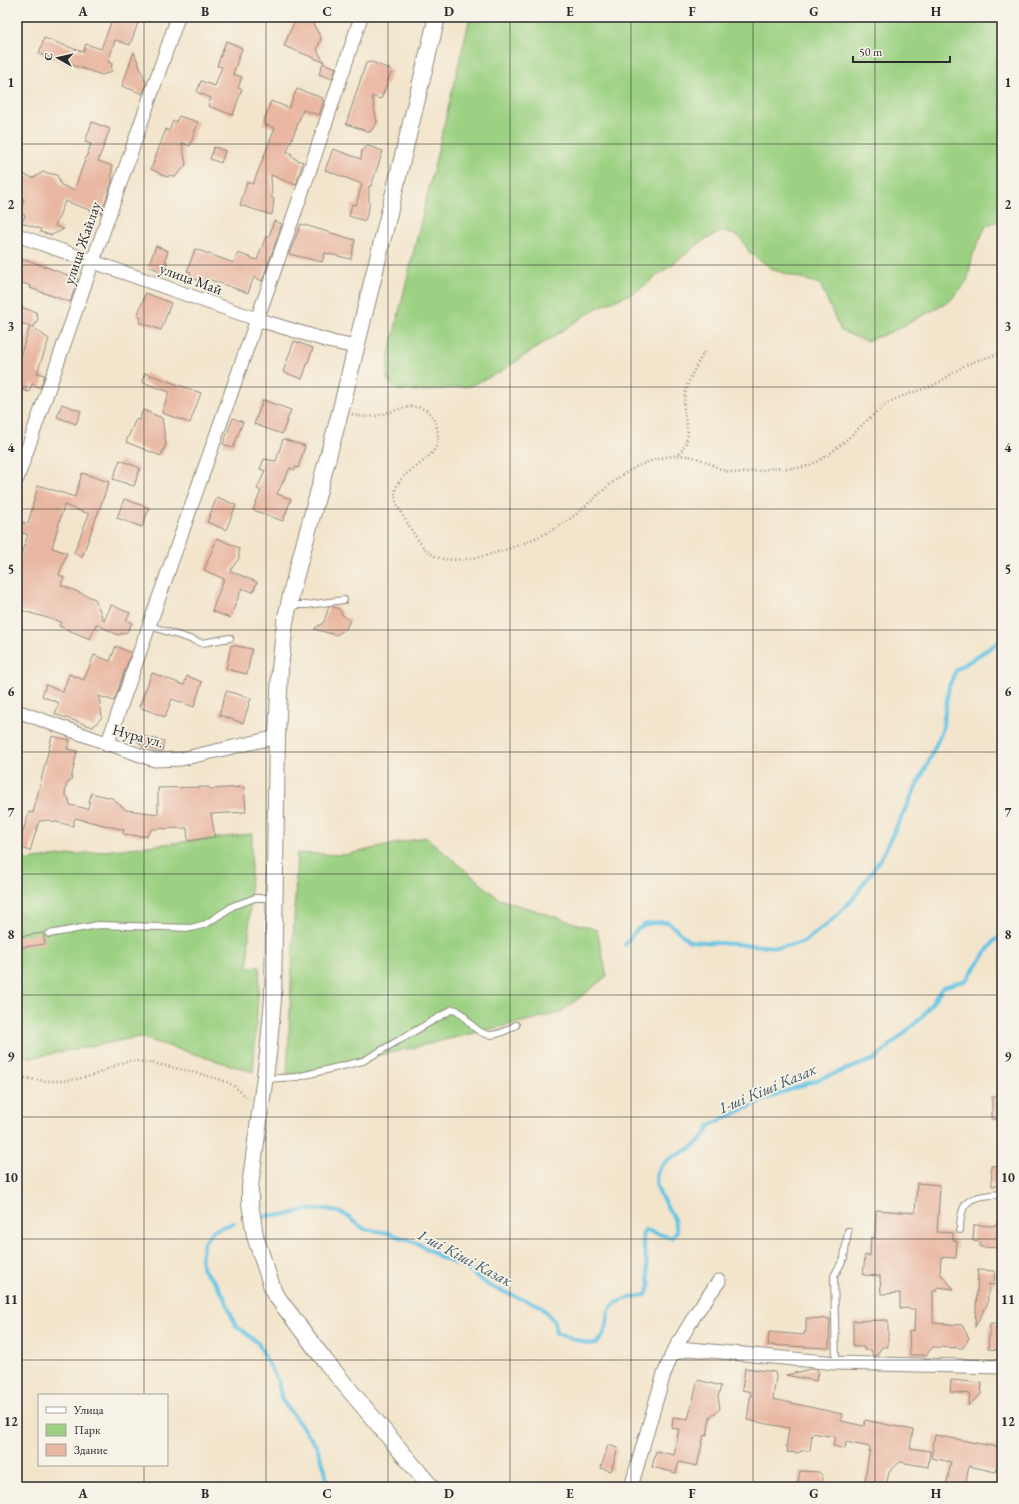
<svg xmlns="http://www.w3.org/2000/svg" width="1019" height="1504" font-family="'EB Garamond',serif">
<style>
.green{fill:#9cd183;stroke:#647e57}
.lines{fill:none;stroke-linecap:round;stroke-linejoin:round}
.stream{stroke:#66c4e5;stroke-width:4}
.building{fill:#e9b7a2}
.service-casing{stroke:#8f887c;stroke-width:8}
.minor-casing{stroke:#8f887c;stroke-width:15}
.tertiary-casing{stroke:#8f887c;stroke-width:18}
.path{stroke:#8f887c;stroke-width:2.5;stroke-dasharray:1 3;stroke-linecap:butt}
.service{stroke:#fff;stroke-width:6}
.minor{stroke:#fff;stroke-width:13}
.tertiary{stroke:#fff;stroke-width:16}
.grid{fill:none;stroke:#2b2b2b;stroke-width:1;stroke-opacity:0.55}
.labels{text-anchor:middle;stroke-width:3.5;stroke-linejoin:round;paint-order:stroke}
.street-label{font-size:15px;fill:#2b2b2b;stroke:#f7f3e8}
.water-label{font-size:16px;font-style:italic;fill:#3d5963;stroke:#f7f3e8}
.neatline{fill:none;stroke:#2b2b2b;stroke-width:1.5}
.grid-label{font-size:13px;text-anchor:middle;font-weight:bold;fill:#2b2b2b}
</style>
<rect width="100%" height="100%" fill="#f7f3e8"/>
<filter id="ink" filterUnits="userSpaceOnUse"><feTurbulence type="fractalNoise" baseFrequency=".025" numOctaves="2"/><feDisplacementMap in="SourceGraphic" scale="8" xChannelSelector="R" yChannelSelector="G"/><feConvolveMatrix kernelMatrix="1 2 1 2 8 2 1 2 1" color-interpolation-filters="sRGB"/></filter>
<filter id="wash" filterUnits="userSpaceOnUse"><feTurbulence type="fractalNoise" baseFrequency=".012" numOctaves="4" result="noise"/><feDisplacementMap in="SourceGraphic" scale="16" xChannelSelector="R" yChannelSelector="G"/><feGaussianBlur stdDeviation="0.9" result="paint"/><feColorMatrix in="noise" values="0 0 0 0 0 0 0 0 0 0 0 0 0 0 0 0 0 1.4 0 .05"/><feComposite in="paint" operator="in"/></filter>
<g filter="url(#wash)">
<rect width="100%" height="100%" fill="#f3e5cc"/>
<g class="green">
<polygon points="470,17 1002,17 1002,219 986,226 973,254 967,281 949,302 889,333 866,341 841,331 820,284 774,270 750,253 740,237 725,231 707,238 637,291 595,309 500,372 470,386 425,391 396,390 387,379 389,354"/>
<polygon points="252,834 248,967 260,966 253,1072 139,1037 30,1058 17,1051 17,861"/>
<polygon points="426,837 499,899 597,930 607,976 560,1013 287,1077 297,853 344,855"/>
</g>
<g class="lines">
<g class="stream">
<path d="M625 945C640 923 642 923 668 922L689 941 778 947 802 943 830 922 852 900 880 860 926 767 942 731 949 686 956 670 1002 640"/>
<path d="M256 1218 272 1215H287L305 1210 328 1209 344 1214 364 1229 389 1233 419 1244 442 1258 467 1269 491 1287 541 1306 554 1321 556 1333 585 1343 596 1344C622 1319 587 1303 646 1295L650 1286 642 1235 645 1230 672 1238 677 1231C676 1227 676 1223 674 1219 668 1205 650 1187 658 1171 667 1151 700 1155 710 1125L775 1095 875 1059 922 1017 943 987 966 980 995 940 1002 936"/>
<polyline points="234,1223 214,1230 204,1242 201,1258 203,1270 215,1282 225,1298 235,1325 258,1343 278,1382 282,1400 317,1447 325,1469 328,1487"/>
</g>
</g>
<g id="blocks">
<g class="building">
<polygon points="113,17 121,17 138,23 130,45 115,40 108,62 112,63 111,72 102,75 39,54 44,38 83,52 86,44 101,49"/>
<polygon points="296,17 309,17 321,38 317,50 324,62 284,46"/>
<polygon points="226,41 242,48 233,74 242,77 238,88 242,89 233,115 208,106 211,98 197,92 201,81 215,86 222,67 217,66"/>
<polygon points="134,52 146,83 143,94 122,86"/>
<polygon points="372,62 392,70 381,99 372,96 377,123 370,132 346,124 366,63"/>
<polygon points="323,63 336,68 332,79 319,74"/>
<polygon points="297,89 323,98 322,100 324,101 319,115 303,110 287,152 292,154 291,156 295,158 295,159 303,162 296,185 271,175 272,198 274,199 272,215 240,205 247,182 253,184 275,128 263,124 271,101 289,108"/>
<polygon points="179,116 198,122 190,146 182,143 186,165 175,177 171,175 167,177 151,169 166,129 169,131 173,121 176,122"/>
<polygon points="92,122 110,129 98,161 112,166 112,182 101,214 65,201 55,226 64,229 52,235 40,232 41,229 22,223 25,215 20,213 24,199 17,197 17,172 33,178 43,172 57,175 61,185 74,190 91,144 85,142"/>
<polygon points="368,146 383,151 371,186 369,186 369,207 365,221 349,216 352,204 356,205 362,184 325,170 333,149 361,159 362,150"/>
<polygon points="214,147 225,151 221,163 210,159"/>
<polygon points="274,221 282,224 262,281 254,277 248,293 205,278 203,282 189,277 191,272 187,271 195,249 234,263 238,253 257,260 266,236 269,237"/>
<polygon points="301,224 355,240 351,259 325,253 322,262 289,254"/>
<polygon points="156,246 168,251 165,261 167,262 163,272 148,266"/>
<polygon points="17,259 30,261 78,279 70,302 30,288 31,286 17,281"/>
<polygon points="146,293 171,303 161,330 139,322 141,318 137,316"/>
<polygon points="17,306 36,312 38,319 34,327 31,326 49,339 37,373 45,375 40,388 32,384 29,392 17,388 17,366 30,326 17,322"/>
<polygon points="294,341 313,348 302,379 283,372"/>
<polygon points="145,373 201,393 190,423 162,413 169,392 142,382"/>
<polygon points="263,400 291,410 282,434 254,424"/>
<polygon points="62,404 81,411 76,424 57,417"/>
<polygon points="143,410 162,418 166,444 161,456 126,442 136,419 139,420"/>
<polygon points="233,418 243,422 233,448 223,444"/>
<polygon points="283,439 305,446 298,468 295,467 295,470 290,468 277,494 291,499 283,521 253,510 261,491 257,489 265,471 260,469 264,459 276,461"/>
<polygon points="120,460 140,468 134,486 113,479"/>
<polygon points="82,473 109,482 82,557 74,553 89,514 64,505 52,548 67,553 59,575 64,577 61,585 95,599 104,621 111,605 130,613 126,620 132,623 127,632 118,635 96,624 90,639 59,626 61,622 17,609 17,565 28,535 17,531 17,520 28,524 38,485 75,497"/>
<polygon points="217,497 236,505 226,530 207,522"/>
<polygon points="124,499 149,508 142,527 117,518"/>
<polygon points="217,538 239,548 239,558 230,571 257,582 253,592 242,588 230,618 212,611 224,579 204,570"/>
<polygon points="329,606 338,608 344,617 350,620 346,629 336,635 314,629 324,622"/>
<polygon points="231,645 252,649 247,674 226,669"/>
<polygon points="116,646 131,653 114,701 99,696 102,717 93,727 55,714 59,703 42,696 46,685 63,692 69,674 84,680 94,655 110,661"/>
<polygon points="152,673 184,685 187,676 202,682 194,707 172,699 165,717 139,707"/>
<polygon points="226,691 251,698 243,723 219,715"/>
<polygon points="126,732 164,741 162,751 144,747"/>
<polygon points="52,736 70,740 67,749 77,751 71,780 66,785 65,795 68,797 70,805 88,809 91,793 112,798 126,810 158,814 158,788 208,787 211,789 244,787 246,812 211,814 215,837 188,841 187,828 152,829 147,836 138,836 123,834 124,830 75,818 73,826 48,820 39,821 30,851 18,847 29,812 33,813"/>
<polygon points="43,933 45,944 17,948 17,937"/>
<rect x="992" y="1097" width="10" height="22"/>
<polygon points="1002,1165 1002,1185 992,1186 991,1166"/>
<polygon points="917,1183 940,1185 937,1232 953,1233 953,1240 957,1241 956,1258 941,1257 940,1273 954,1289 937,1287 937,1291 933,1291 933,1323 962,1325 969,1338 963,1348 933,1347 926,1355 910,1355 909,1331 914,1331 915,1309 900,1308 900,1293 881,1294 880,1276 863,1275 865,1255 870,1256 871,1237 875,1238 876,1210 915,1213"/>
<polygon points="1002,1221 1002,1248 980,1247 980,1242 973,1241 974,1225 993,1226"/>
<polygon points="978,1270 995,1271 994,1285 989,1284 987,1305 975,1327"/>
<polygon points="806,1318 830,1319 829,1348 768,1345 769,1332 804,1335 804,1332 806,1332"/>
<polygon points="888,1320 888,1347 882,1347 876,1356 872,1356 872,1350 864,1350 864,1347 853,1347 853,1321"/>
<polygon points="990,1323 1002,1324 1002,1350 988,1349"/>
<polygon points="745,1368 775,1372 776,1377 773,1399 842,1414 841,1421 864,1426 865,1420 913,1430 910,1448 930,1451 928,1467 900,1462 889,1472 886,1487 864,1487 870,1447 846,1442 845,1449 833,1446 835,1437 812,1433 810,1451 804,1450 797,1453 787,1452 788,1448 786,1447 789,1428 747,1420 751,1392 742,1390"/>
<polygon points="811,1369 818,1370 816,1381 786,1375"/>
<polygon points="698,1380 721,1386 718,1397 720,1409 710,1418 707,1436 704,1435 697,1466 679,1462 676,1473 652,1467 656,1451 674,1455 679,1429 672,1428 673,1417 688,1419"/>
<polygon points="951,1380 982,1383 981,1394 968,1406 970,1394 950,1392"/>
<polygon points="935,1435 997,1447 1001,1449 996,1472 969,1466 965,1487 946,1487 951,1462 931,1458"/>
<polygon points="608,1445 618,1448 611,1471 601,1468"/>
<polygon points="800,1471 819,1472 823,1477 822,1487 797,1487"/>
</g>
</g>
</g>
<g filter="url(#ink)">
<use href="#blocks" fill-opacity="0" stroke="#8f887c" stroke-width="1"/>
<g class="lines">
<g class="service-casing">
<g id="service">
<polyline points="289,605 307,605 344,600"/>
<polyline points="150,626 202,643 230,638"/>
<polyline points="49,934 98,925 191,928 206,924 233,906 255,898 274,898"/>
<path d="M265 1079 297 1077 363 1061 453 1009C459 1010 463 1015 467 1020 484 1040 495 1038 516 1025"/>
<path d="M960 1230C960 1196 973 1197 1002 1194"/>
<polyline points="836,1363 834,1276 844,1258 848,1231"/>
</g>
</g>
<g class="minor-casing">
<g id="minor">
<polyline points="17,235 256,319 332,342 356,347"/>
<polyline points="17,479 178,17"/>
<polyline points="17,711 154,760 181,759 277,737"/>
<polyline points="107,745 315,155 361,17"/>
<polyline points="672,1354 690,1349 836,1363 1002,1367"/>
<polyline points="631,1487 663,1377 672,1354 696,1313 719,1281"/>
</g>
</g>
<g class="tertiary-casing">
<polyline id="tertiary" points="431,1487 326,1362 274,1293 255,1236 250,1203 250,1186 268,1054 273,999 277,737 280,669 285,622 294,582 341,409 437,17"/>
</g>
<g class="path">
<path d="M352 414C379 425 404 398 426 410 431 413 436 422 437 429 446 464 393 467 395 496 396 505 403 516 408 524 415 535 421 548 433 555 461 572 542 539 567 521 591 504 611 479 638 466 658 457 682 451 702 460 712 464 721 471 731 472 746 475 761 469 776 468 784 468 794 469 803 467 831 461 861 423 884 406 896 396 919 391 934 385 944 380 954 372 964 366 975 360 990 357 1002 353"/>
<path d="M679 454C696 432 683 427 684 404 684 385 695 369 704 352"/>
<path d="M17 1076C39 1082 63 1083 86 1077 101 1074 114 1064 129 1061 142 1059 213 1076 227 1082 235 1086 242 1093 249 1099"/>
</g>
<use href="#service" class="service"/>
<use href="#minor" class="minor"/>
<use href="#tertiary" class="tertiary"/>
</g>
</g>
<path class="grid" d="M144 17V1395M266 17V1487M388 17V1487M510 17V1487M631 17V1487M753 17V1487M875 17V1487M17 144H1002M17 265H1002M17 387H1002M17 509H1002M17 630H1002M17 752H1002M17 874H1002M17 995H1002M17 1117H1002M17 1239H1002M17 1360H1002M144 1465V1487"/>
<g class="labels">
<g class="street-label">
<text transform="translate(82 243) rotate(-71)" y="5">улица Жайлау</text>
<text transform="translate(191 279) rotate(20)" y="5">улица Май</text>
<text transform="translate(138 736) rotate(15)" y="5">Нура ул.</text>
</g>
<g class="water-label">
<text transform="translate(767 1088) rotate(-23)" y="6">1-ші Кіші Казак</text>
<text transform="translate(465 1257) rotate(28)" y="6">1-ші Кіші Казак</text>
</g>
</g>
<rect width="1019" height="1504" fill="none" stroke="#f7f3e8" stroke-width="44"/>
<rect x="38" y="1394" width="130" height="72" fill="#f7f3e8" stroke="#a5a39c"/>
<rect x="46" y="1407" width="20" height="6" fill="#ffffff" stroke="#a5a39c"/>
<text x="74" y="1414" font-size="12" fill="#2b2b2b">Улица</text>
<rect x="46" y="1424" width="20" height="12" fill="#9cd183" stroke="#a5a39c"/>
<text x="74" y="1434" font-size="12" fill="#2b2b2b">Парк</text>
<rect x="46" y="1444" width="20" height="12" fill="#e9b7a2" stroke="#a5a39c"/>
<text x="74" y="1454" font-size="12" fill="#2b2b2b">Здание</text>
<g transform="translate(58 58) rotate(278)" stroke="#f7f3e8" stroke-width="3" paint-order="stroke">
<path d="M0-3L7 15L0 10L-7 15Z" fill="#2b2b2b"/>
<text y="-6" font-size="11" font-weight="bold" text-anchor="middle" fill="#2b2b2b">С</text>
</g>
<path d="M853 56v6h97v-6" fill="none" stroke="#2b2b2b" stroke-width="2"/>
<text x="859" y="56" font-size="12" fill="#2b2b2b" stroke="#f7f3e8" stroke-width="3" paint-order="stroke">50 m</text>
<rect x="22" y="22" width="975" height="1460" class="neatline"/>
<g class="grid-label">
<text x="83" y="16">A</text>
<text x="205" y="16">B</text>
<text x="327" y="16">C</text>
<text x="449" y="16">D</text>
<text x="570" y="16">E</text>
<text x="692" y="16">F</text>
<text x="814" y="16">G</text>
<text x="936" y="16">H</text>
<text x="11" y="87">1</text>
<text x="1008" y="87">1</text>
<text x="11" y="209">2</text>
<text x="1008" y="209">2</text>
<text x="11" y="331">3</text>
<text x="1008" y="331">3</text>
<text x="11" y="452">4</text>
<text x="1008" y="452">4</text>
<text x="11" y="574">5</text>
<text x="1008" y="574">5</text>
<text x="11" y="696">6</text>
<text x="1008" y="696">6</text>
<text x="11" y="817">7</text>
<text x="1008" y="817">7</text>
<text x="11" y="939">8</text>
<text x="1008" y="939">8</text>
<text x="11" y="1061">9</text>
<text x="1008" y="1061">9</text>
<text x="11" y="1182">10</text>
<text x="1008" y="1182">10</text>
<text x="11" y="1304">11</text>
<text x="1008" y="1304">11</text>
<text x="11" y="1426">12</text>
<text x="1008" y="1426">12</text>
<text x="83" y="1498">A</text>
<text x="205" y="1498">B</text>
<text x="327" y="1498">C</text>
<text x="449" y="1498">D</text>
<text x="570" y="1498">E</text>
<text x="692" y="1498">F</text>
<text x="814" y="1498">G</text>
<text x="936" y="1498">H</text>
</g>
</svg>
